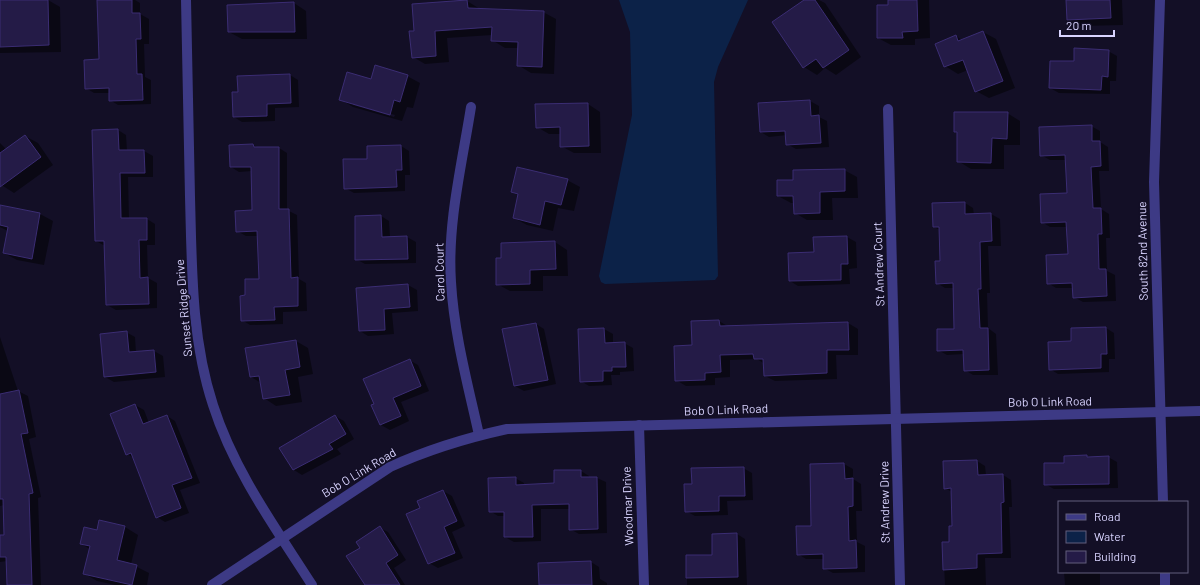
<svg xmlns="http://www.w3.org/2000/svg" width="1200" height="585" font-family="Barlow,sans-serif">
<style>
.water{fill:#0c2248}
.shadow{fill:#0007;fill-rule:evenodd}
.building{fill:#241b47;stroke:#3b2d73}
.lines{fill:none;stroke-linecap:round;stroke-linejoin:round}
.minor{stroke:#3d3a85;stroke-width:10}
.labels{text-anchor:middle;stroke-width:3;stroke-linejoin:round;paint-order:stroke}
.street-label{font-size:12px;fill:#d9d4ff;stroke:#130f26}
</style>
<rect width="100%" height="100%" fill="#130f26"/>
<polygon class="water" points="619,0 748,0 718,67 714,82 718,276 715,280 605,284 601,282 599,276 632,115 630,32"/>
<g class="shadow">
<polygon points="0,0 48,0 60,7 61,52 0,53"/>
<polygon points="98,0 135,0 140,3 140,14 149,19 149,44 144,44 145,77 151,80 151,104 118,105 110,100 110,93 94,93 86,88 100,60"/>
<polygon points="806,0 819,0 825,3 861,57 836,75 825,68 817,75 804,67"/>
<polygon points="889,0 929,0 930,38 915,39 915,45 891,45 878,38 889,6"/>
<polygon points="1067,0 1122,0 1123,25 1081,26 1068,19"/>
<polygon points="467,1 480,9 543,12 556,19 554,74 531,73 518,65 518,48 505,48 492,40 492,35 447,38 449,62 425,64 413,57 416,32"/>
<polygon points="294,3 306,11 307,39 242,39 229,32"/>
<polygon points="983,32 996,39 1015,88 989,98 976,91 968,70 958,74 945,66 956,36 962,40"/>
<polygon points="1108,51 1117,56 1116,81 1110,81 1110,94 1059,93 1050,88 1075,62"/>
<polygon points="290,75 298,80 299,107 275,108 275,121 242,122 234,117 239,93"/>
<path d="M407 76 420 83 413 108 407 107 402 121 353 107 340 99 372 81ZM353 103 395 115 394 117 353 105Z"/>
<polygon points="810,101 819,106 819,117 827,121 829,147 796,149 787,144 787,135 769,137 761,132"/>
<polygon points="588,104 600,112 601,153 574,153 561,146 561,134 549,134 537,127"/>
<polygon points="1007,113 1020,121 1020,145 1004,145 1004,169 971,169 958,161 958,134 955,132"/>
<polygon points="1091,126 1100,131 1100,142 1108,147 1109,171 1099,171 1101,209 1109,214 1110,238 1106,238 1107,271 1115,275 1116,301 1083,302 1074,297 1074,288 1056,288 1048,283 1069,255 1068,227 1050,227 1042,222 1068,194 1067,160 1050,160 1041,155"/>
<polygon points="118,130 126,135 127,151 144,151 153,156 153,177 128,177 129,219 147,219 155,224 155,245 147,245 148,278 157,283 157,308 116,310 107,305 105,246 96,241"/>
<polygon points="25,136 38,143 53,165 14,193 0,184 0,143 6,149"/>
<polygon points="253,145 259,148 279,148 287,153 287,210 297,215 299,279 306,283 307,311 283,312 283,324 250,325 242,320 246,296 260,280 259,236 246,236 237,231 253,211 252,171 239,172 231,167"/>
<polygon points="401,146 409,151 410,175 405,175 405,191 354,193 345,188 368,160"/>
<polygon points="844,170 857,177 858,198 832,198 833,220 807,220 795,213 794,203 791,203 778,196 794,181"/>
<polygon points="567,180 580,187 574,211 558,208 553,231 527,225 514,218 519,196 512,192"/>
<polygon points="965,203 973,208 974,215 991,214 1000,219 1001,246 988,246 990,293 987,293 988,328 996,334 998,375 973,375 965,370 964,354 947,355 938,350 955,330 954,288 945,288 937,283 941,262 940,230 934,227"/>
<polygon points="0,206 40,214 53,221 44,265 17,260 4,253 8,231 0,227"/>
<polygon points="381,216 389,221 390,237 407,237 416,242 416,263 365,264 356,259"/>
<polygon points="847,237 856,242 857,268 849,269 850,284 798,286 790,281 815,253 814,238"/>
<polygon points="555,242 567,250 568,276 543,276 543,291 510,291 497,284"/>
<polygon points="408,285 417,290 418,311 392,313 394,334 368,336 360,331 357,289"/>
<polygon points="719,321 729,327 848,323 858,329 858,355 836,355 837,379 775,381 765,376 765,364 757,359 730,360 730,377 715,378 715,385 686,386 676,380 693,346"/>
<polygon points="536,324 544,329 556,384 524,391 515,386 504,330"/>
<polygon points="1106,328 1114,333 1115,359 1109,359 1109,372 1058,374 1050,369 1072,342"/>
<polygon points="604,329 613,334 613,343 624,343 633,348 634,371 620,372 620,375 611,375 612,385 589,386 581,381"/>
<polygon points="126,332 135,337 136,353 154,351 163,356 165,377 114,382 105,377"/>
<polygon points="0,337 18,391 28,396 36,437 29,439 41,497 38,498 41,585 8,585 7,561 0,562 0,536 5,535 4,505 0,506"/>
<polygon points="296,341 308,348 313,374 298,377 302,402 276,406 264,398 261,383 251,377"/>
<polygon points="409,360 418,365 429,391 401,402 409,421 390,430 381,425 373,405"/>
<polygon points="135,405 144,410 149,423 167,416 175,421 200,483 180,490 189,513 165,522 157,517 134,458 127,454"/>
<polygon points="335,416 344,421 354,439 337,449 341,454 302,475 294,470 281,448"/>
<polygon points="1087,456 1108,457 1117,462 1118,488 1054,489 1045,484 1065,464"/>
<polygon points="977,461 985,466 986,475 1003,475 1011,480 1012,507 1009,507 1011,558 985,558 986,585 945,585 943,543 950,543 953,527 952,492 945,488"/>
<polygon points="844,464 853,469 853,479 861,484 862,511 856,511 857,542 865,546 865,572 833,573 824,568 824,559 806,559 798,554"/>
<polygon points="743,468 752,473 753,500 727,501 728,515 695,516 686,511 693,485"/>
<polygon points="581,471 589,476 589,478 597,478 606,482 607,533 579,534 570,529 570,509 541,509 541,541 514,542 505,537 505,516 498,516 490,511 515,478 524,483 524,485 555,484"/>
<polygon points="443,491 452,496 465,526 452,532 463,558 438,568 429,563 422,508"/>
<polygon points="100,521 125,527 138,535 131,564 149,573 147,585 115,585 97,581 85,574 90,549 81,544 97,531"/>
<polygon points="380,528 388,532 406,560 394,568 405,585 366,585 361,548"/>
<polygon points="737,534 745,539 747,585 687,585 687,556 713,556"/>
<polygon points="591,562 599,567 600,579 607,583 607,585 540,585"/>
<polygon points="1064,572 1122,572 1100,573 1100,585 1065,585"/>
</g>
<g class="building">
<polygon points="0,0 48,0 49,45 0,47"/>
<polygon points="97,0 132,0 132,13 140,13 141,39 136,39 137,74 142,74 143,100 109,101 109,88 85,89 84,60 99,59"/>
<polygon points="467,0 468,8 544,11 542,67 517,66 518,42 491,41 492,27 435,31 436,56 412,58 409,31 414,31 412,4"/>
<polygon points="804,0 815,0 849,50 823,68 816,59 803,68 772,22"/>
<polygon points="888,0 917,0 918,31 902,32 903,38 877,38 877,5 888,5"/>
<polygon points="1066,0 1110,0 1111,18 1067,20"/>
<polygon points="294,2 295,32 228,32 227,5"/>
<polygon points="983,31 1003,81 975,92 963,60 944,67 935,44 956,35 958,41"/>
<polygon points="1074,48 1109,50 1108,77 1102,76 1101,90 1049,88 1050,61 1074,61"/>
<polygon points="375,65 408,75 400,102 394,100 390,115 339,100 347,72 371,79"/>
<polygon points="290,74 291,103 267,104 267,116 233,117 232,92 238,92 237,76"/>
<polygon points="810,100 811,116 819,115 821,143 786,145 785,131 760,132 758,103"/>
<polygon points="588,103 589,146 560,147 560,127 536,128 535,104"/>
<polygon points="954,112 1008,112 1007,139 992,138 991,163 957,162 957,132 954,132"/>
<polygon points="1092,125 1092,141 1100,141 1101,166 1091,167 1093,208 1101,208 1102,234 1098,234 1099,269 1106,269 1107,296 1073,298 1072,283 1047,284 1046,255 1068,254 1066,222 1041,223 1040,194 1067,193 1065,155 1040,156 1039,127"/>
<polygon points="118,129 119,150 144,150 145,173 120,173 121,218 147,218 147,240 139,240 140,278 148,277 149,304 106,305 104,241 95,241 92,130"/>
<polygon points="25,135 41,157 0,187 0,153"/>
<polygon points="253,144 254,147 279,147 279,209 289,209 291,278 298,277 298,306 274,307 275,320 241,321 240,296 245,295 245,279 259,279 257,231 236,232 235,211 252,210 251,167 230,167 229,145"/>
<polygon points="401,145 402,170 396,170 397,187 344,189 343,159 367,159 367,146"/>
<polygon points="517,167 568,179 561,205 545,201 540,225 513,218 518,194 511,192"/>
<polygon points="845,169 845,191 820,192 820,213 794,214 793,196 777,196 777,180 793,180 793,170"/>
<polygon points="965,202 965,214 991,213 992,241 980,242 981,289 978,289 980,328 988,328 989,370 964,371 963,350 937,351 937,329 954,329 953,283 936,284 935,261 940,261 939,227 933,227 932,203"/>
<polygon points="0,205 40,213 32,259 3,253 8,227 0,225"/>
<polygon points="381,215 382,237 407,236 408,259 355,260 355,216"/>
<polygon points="847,236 848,264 841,264 841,280 789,281 788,253 814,252 813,237"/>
<polygon points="555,241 556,269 530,270 530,284 496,285 496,258 501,258 501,243"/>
<polygon points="408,284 410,307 384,309 385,330 359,331 356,288"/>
<polygon points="719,320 720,326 848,322 849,350 827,350 827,373 764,376 763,359 754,359 753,354 720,355 721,372 705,373 705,380 675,381 674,346 692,345 691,321"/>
<polygon points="536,323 548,380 514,386 502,329"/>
<polygon points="1106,327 1107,354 1101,354 1101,368 1049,370 1048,342 1071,341 1071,328"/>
<polygon points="604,328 605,343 625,342 626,367 612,367 612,371 603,371 603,381 580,382 578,329"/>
<polygon points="127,331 129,352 154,350 156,372 104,377 100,334"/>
<polygon points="296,340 300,367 285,370 290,395 263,399 259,376 250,377 245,348"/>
<polygon points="410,359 421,386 393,398 401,416 380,425 371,405 374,404 363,379"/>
<polygon points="19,390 28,433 21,434 33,493 29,494 32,585 7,585 6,557 0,557 0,535 4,535 3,499 0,499 0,394"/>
<polygon points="135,404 143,424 167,415 192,478 172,485 181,508 156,518 131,453 126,455 110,414"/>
<polygon points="335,415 346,434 329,444 333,449 293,470 279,448"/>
<polygon points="1087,455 1087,457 1109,456 1109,484 1044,485 1044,463 1064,463 1064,456"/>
<polygon points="977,460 978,475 1003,474 1004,502 1001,503 1002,553 977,554 977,568 943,570 942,542 949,542 949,526 952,526 951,488 944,489 943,461"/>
<polygon points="844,463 845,479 853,478 853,506 848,507 849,541 856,540 857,568 823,569 823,554 797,555 796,526 811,526 810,464"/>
<polygon points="744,467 745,496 719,496 719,511 685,512 684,484 692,484 691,468"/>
<polygon points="554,470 581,470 581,477 597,477 598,529 569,530 569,504 532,505 533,537 504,537 504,512 489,512 488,478 516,477 516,485 554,483"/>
<polygon points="443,490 457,521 444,527 455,553 428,564 406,514 420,508 417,501"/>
<polygon points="99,520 125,526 117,560 137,565 132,585 83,574 90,546 80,544 84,527 97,530"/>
<polygon points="380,526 398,555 386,563 400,585 365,585 346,556 360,548 356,542"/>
<polygon points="737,533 738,577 686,578 686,555 712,555 712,534"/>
<polygon points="591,561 592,585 539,585 538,563"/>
</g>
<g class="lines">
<g class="minor">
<path d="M186 0C187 66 189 131 190 197 192 267 191 338 213 405 234 471 275 527 312 585"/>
<polyline points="1160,0 1154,182 1163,502"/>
<path d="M471 107C462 164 447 224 451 282 454 334 468 385 479 435"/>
<polyline points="888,109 900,585"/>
<polyline points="639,425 644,585"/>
<polyline points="1165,572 1165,585"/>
<path d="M212 585 390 467C427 450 466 438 507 429L1200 411"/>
</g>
</g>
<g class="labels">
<g class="street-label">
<text transform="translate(1143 251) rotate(-91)" y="4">South 82nd Avenue</text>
<text transform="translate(879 264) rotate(-92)" y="4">St Andrew Court</text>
<text transform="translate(440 272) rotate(-91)" y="4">Carol Court</text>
<text transform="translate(184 308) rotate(-95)" y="4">Sunset Ridge Drive</text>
<text transform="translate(1050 402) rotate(-1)" y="4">Bob O Link Road</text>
<text transform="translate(726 410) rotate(-2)" y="4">Bob O Link Road</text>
<text transform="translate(359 473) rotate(-31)" y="4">Bob O Link Road</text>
<text transform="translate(885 502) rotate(-91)" y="4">St Andrew Drive</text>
<text transform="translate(628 506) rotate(-92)" y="4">Woodmar Drive</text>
</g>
</g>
<rect x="1058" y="501" width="130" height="72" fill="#130f26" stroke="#625e7d"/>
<rect x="1066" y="514" width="20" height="6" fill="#3d3a85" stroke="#625e7d"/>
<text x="1094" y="521" font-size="12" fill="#d9d4ff">Road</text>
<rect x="1066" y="531" width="20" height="12" fill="#0c2248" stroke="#625e7d"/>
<text x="1094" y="541" font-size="12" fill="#d9d4ff">Water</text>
<rect x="1066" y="551" width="20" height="12" fill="#241b47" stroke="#625e7d"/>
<text x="1094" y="561" font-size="12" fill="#d9d4ff">Building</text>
<path d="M1060 30v6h54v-6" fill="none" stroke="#d9d4ff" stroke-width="2"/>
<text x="1066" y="30" font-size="12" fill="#d9d4ff" stroke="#130f26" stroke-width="3" paint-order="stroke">20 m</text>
</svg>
